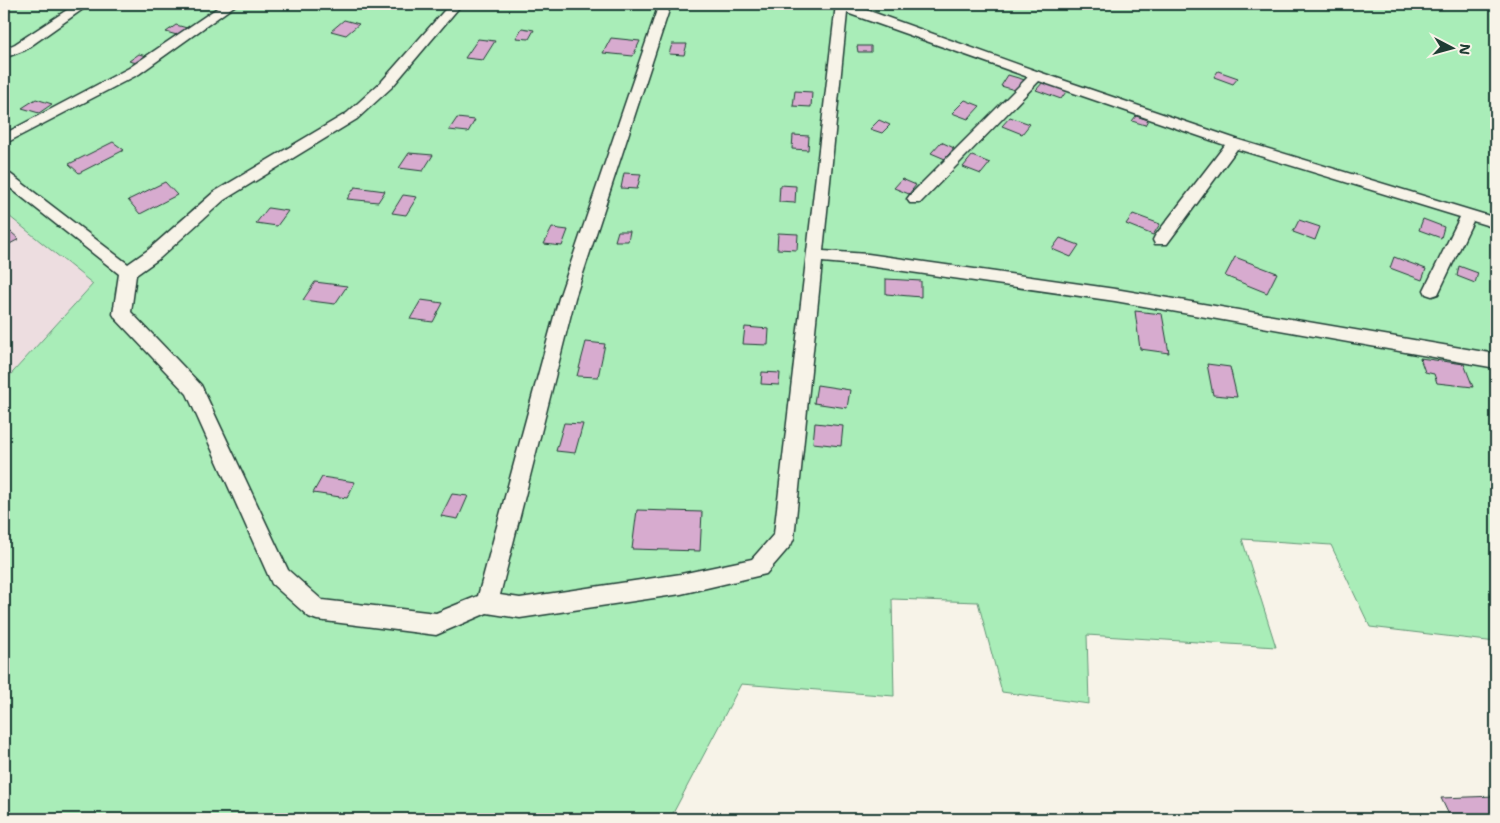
<svg xmlns="http://www.w3.org/2000/svg" width="1500" height="823" font-family="'Shantell Sans',sans-serif">
<style>
.built{fill:#eddde0}
.green{fill:#a9edb8;stroke:#649576}
.building{fill:#d7abcf;stroke:#1f3d34}
.lines{fill:none;stroke-linecap:round;stroke-linejoin:round}
.lane-casing{stroke:#1f3d34;stroke-width:3}
.lane{fill:#f7f3e8;fill-rule:evenodd}
</style>
<rect width="100%" height="100%" fill="#f7f3e8"/>
<filter id="ink" filterUnits="userSpaceOnUse"><feTurbulence type="fractalNoise" baseFrequency=".02" numOctaves="2"/><feDisplacementMap in="SourceGraphic" scale="10" xChannelSelector="R" yChannelSelector="G"/><feConvolveMatrix kernelMatrix="1 2 1 2 8 2 1 2 1" color-interpolation-filters="sRGB"/></filter>
<g filter="url(#ink)">
<polygon class="built" points="4,212 93,284 4,382"/>
<polygon class="green" points="4,4 1496,4 1496,642 1370,627 1331,545 1242,539 1276,647 1087,635 1089,704 1002,692 978,602 892,599 894,696 741,684 670,819 4,819 4,382 93,284 4,212"/>
<g class="building">
<polygon points="344,20 359,24 346,35 331,31"/>
<polygon points="176,25 187,28 177,35 166,32"/>
<polygon points="522,28 534,30 529,39 516,38"/>
<polygon points="611,38 640,41 633,56 603,53"/>
<polygon points="478,39 495,41 483,60 465,58"/>
<polygon points="672,44 687,44 684,55 669,54"/>
<polygon points="857,46 871,46 871,52 858,52"/>
<polygon points="139,54 146,56 137,63 129,61"/>
<polygon points="1218,71 1238,78 1233,84 1214,77"/>
<polygon points="1008,75 1025,80 1018,91 1001,86"/>
<polygon points="1044,81 1068,89 1061,99 1036,90"/>
<polygon points="795,91 812,92 811,107 793,106"/>
<polygon points="36,99 52,104 39,113 22,108"/>
<polygon points="965,100 980,106 968,119 952,113"/>
<polygon points="1136,116 1148,120 1145,125 1132,121"/>
<polygon points="1010,117 1030,124 1022,134 1002,126"/>
<polygon points="457,118 475,120 468,132 449,130"/>
<polygon points="879,120 890,125 882,133 870,129"/>
<polygon points="793,135 809,136 808,150 792,149"/>
<polygon points="113,142 124,150 79,173 69,164"/>
<polygon points="941,142 954,148 945,159 931,153"/>
<polygon points="409,153 433,155 423,171 399,168"/>
<polygon points="972,156 990,163 981,174 963,167"/>
<polygon points="624,173 641,174 637,189 621,188"/>
<polygon points="902,179 916,185 909,194 894,188"/>
<polygon points="165,182 177,195 140,214 128,200"/>
<polygon points="780,185 796,186 795,203 779,202"/>
<polygon points="355,187 385,191 378,202 347,199"/>
<polygon points="403,195 417,197 406,215 392,213"/>
<polygon points="268,208 288,211 277,226 256,223"/>
<polygon points="1133,214 1160,224 1153,235 1126,224"/>
<polygon points="1423,219 1444,227 1441,238 1419,230"/>
<polygon points="1299,220 1320,227 1315,240 1293,232"/>
<polygon points="4,226 19,239 4,247"/>
<polygon points="552,228 568,230 562,246 544,244"/>
<polygon points="618,231 630,231 628,241 615,241"/>
<polygon points="778,233 798,234 797,250 777,249"/>
<polygon points="1060,238 1079,245 1071,257 1052,249"/>
<polygon points="1235,257 1277,273 1267,293 1225,276"/>
<polygon points="1394,257 1426,269 1422,280 1390,268"/>
<polygon points="1459,266 1478,273 1475,283 1457,276"/>
<polygon points="886,279 921,281 921,297 886,294"/>
<polygon points="315,282 347,286 335,304 303,300"/>
<polygon points="421,300 443,303 433,322 410,319"/>
<polygon points="1135,311 1162,314 1169,353 1140,349"/>
<polygon points="745,327 769,329 768,345 743,344"/>
<polygon points="586,342 605,344 598,377 577,376"/>
<polygon points="1420,358 1464,364 1473,387 1437,383 1434,374 1425,372"/>
<polygon points="1207,364 1230,367 1237,397 1213,395"/>
<polygon points="762,372 780,373 779,385 761,384"/>
<polygon points="817,385 850,390 847,408 814,403"/>
<polygon points="564,423 583,424 575,453 556,451"/>
<polygon points="815,423 843,426 841,446 813,443"/>
<polygon points="322,477 355,482 347,498 313,493"/>
<polygon points="452,494 468,496 458,519 441,516"/>
<polygon points="637,510 702,512 700,551 632,549"/>
<polygon points="1496,796 1496,819 1451,819 1441,798"/>
</g>
<g class="lines">
<g class="lane-casing">
<g id="lane">
<polygon points="76,4 90,4 25,50 4,58 4,49 15,44"/>
<polygon points="223,4 237,4 139,74 4,144 4,134 129,68"/>
<polygon points="450,4 462,4 392,87 357,119 224,200 160,258 136,275 131,312 201,385 288,570 322,600 436,613 478,596 559,298 659,4 671,4 575,298 500,595 520,598 681,574 752,559 774,534 836,4 848,4 848,6 861,8 1042,73 1239,140 1496,218 1496,228 1473,221 1438,294 1432,296 1426,294 1424,290 1460,217 1237,149 1167,244 1155,244 1153,240 1155,236 1225,145 1039,81 920,203 910,203 907,199 910,195 1028,77 847,13 823,251 868,254 1115,289 1496,354 1496,368 1115,301 868,266 822,262 794,538 791,545 766,574 681,594 520,618 487,613 436,635 317,620 309,617 272,584 187,394 116,319 113,314 119,274 4,183 4,171 9,173 128,264 148,250 214,192 347,113 382,81"/>
</g>
</g>
<use href="#lane" class="lane"/>
</g>
</g>
<rect width="1500" height="823" fill="none" stroke="#f7f3e8" stroke-width="20"/>
<rect x="10" y="10" width="1480" height="803" fill="none" stroke="#1f3d34" stroke-width="2" filter="url(#ink)"/>
<g transform="translate(1452 48) rotate(96)" stroke="#f7f3e8" stroke-width="4" paint-order="stroke">
<path d="M0-4L9 19L0 12L-9 19Z" fill="#1f3d34"/>
<text y="-8" font-size="14" font-weight="bold" text-anchor="middle" fill="#1f3d34">N</text>
</g>
</svg>
